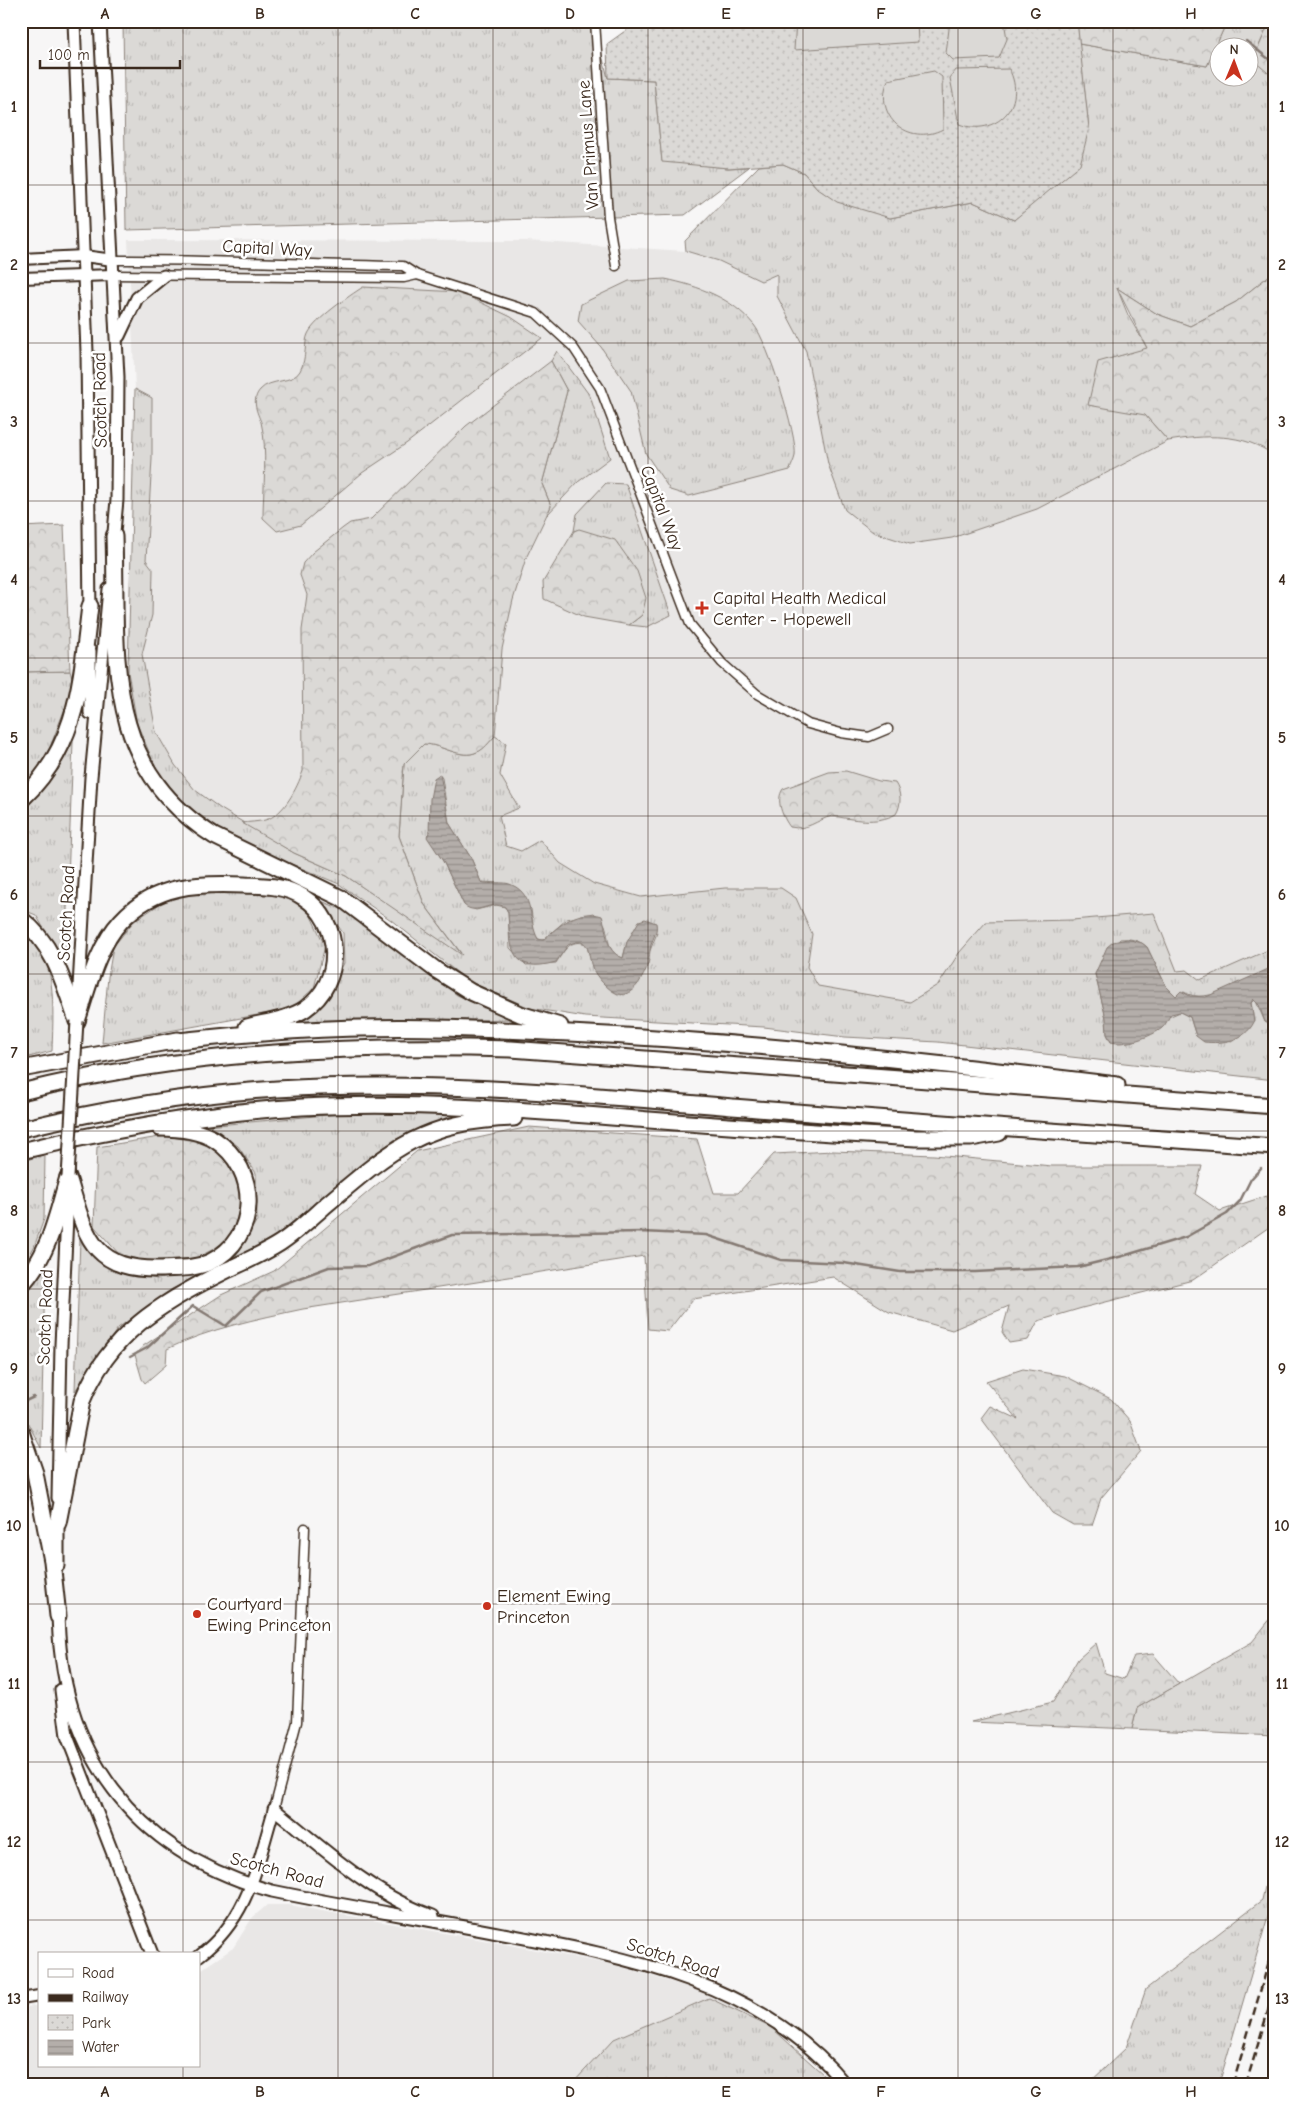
<svg xmlns="http://www.w3.org/2000/svg" width="1296" height="2105" font-family="'Comic Neue',sans-serif">
<style>
.built{fill:#e9e7e6}
.grass{fill:url(#grass-tufts);stroke:#8b827a;fill-rule:evenodd}
.forest{fill:url(#forest-crowns);stroke:#8b827a}
.park{fill:url(#park-dots);stroke:#8b827a}
.pitch{fill:#dbd9d6;stroke:#8b827a}
.water{fill:url(#water-rules);stroke:#847972}
.lines{fill:none;stroke-linecap:round;stroke-linejoin:round}
.stream{stroke:#847972;stroke-width:2.5}
.minor-casing{stroke:#3b2a1e;stroke-width:11}
.tertiary-casing{stroke:#3b2a1e;stroke-width:14}
.secondary-casing{stroke:#3b2a1e;stroke-width:15}
.motorway-casing{stroke:#3b2a1e;stroke-width:19}
.minor{stroke:#fff;stroke-width:8}
.tertiary{stroke:#fff;stroke-width:10}
.secondary{stroke:#fff;stroke-width:11}
.motorway{stroke:#fff;stroke-width:15}
.rail{stroke:#3b2a1e;stroke-width:2.5;stroke-dasharray:8 4;stroke-linecap:butt}
.secondary-bridge-casing{stroke:#3b2a1e;stroke-width:15;stroke-linecap:butt}
.secondary-bridge{stroke:#fff;stroke-width:11}
.grid{fill:none;stroke:#3b2a1e;stroke-width:1;stroke-opacity:0.55}
.poi-dot{fill:#c8321e;stroke:#fff;stroke-width:2}
.labels{text-anchor:middle;stroke-width:5;stroke-linejoin:round;paint-order:stroke}
.street-label{font-size:18px;fill:#3b2a1e;stroke:#fff}
.poi-label{font-size:18px;fill:#3b2a1e;stroke:#fff;text-anchor:start}
.neatline{fill:none;stroke:#3b2a1e;stroke-width:2}
.grid-label{font-size:16px;text-anchor:middle;font-weight:bold;fill:#3b2a1e}
</style>
<defs>
<pattern id="grass-tufts" width="24" height="20" patternUnits="userSpaceOnUse" patternTransform="scale(1.25)"><rect width="24" height="20" fill="#dbd9d6"/><path d="M3 7l-1-3M5 7V3M7 7l1-3M15 17l-1-3M17 17v-4M19 17l1-3" fill="none" stroke="#bdbab7"/></pattern>
<pattern id="forest-crowns" width="20" height="18" patternUnits="userSpaceOnUse" patternTransform="scale(1.25)"><rect width="20" height="18" fill="#dbd9d6"/><path d="M2 6a3 3 0 1 1 6 0M12 15a3 3 0 1 1 6 0" fill="none" stroke="#bdbab7"/></pattern>
<pattern id="park-dots" width="8" height="8" patternUnits="userSpaceOnUse" patternTransform="scale(1.25)"><rect width="8" height="8" fill="#dbd9d6"/><path d="M2 2h.1M6 6h.1" fill="none" stroke="#bdbab7" stroke-width="1.8" stroke-linecap="round"/></pattern>
<pattern id="water-rules" width="6" height="5" patternUnits="userSpaceOnUse" patternTransform="scale(1.25)"><rect width="6" height="5" fill="#b4aeaa"/><path d="M0 2.5h6" fill="none" stroke="#948e8a"/></pattern>
</defs>
<rect width="100%" height="100%" fill="#f7f6f6"/>
<filter id="ink" filterUnits="userSpaceOnUse"><feTurbulence type="fractalNoise" baseFrequency=".02" numOctaves="2"/><feDisplacementMap in="SourceGraphic" scale="10" xChannelSelector="R" yChannelSelector="G"/><feConvolveMatrix kernelMatrix="1 2 1 2 8 2 1 2 1" color-interpolation-filters="sRGB"/></filter>
<g filter="url(#ink)">
<g class="built">
<polygon points="128,240 526,241 686,251 719,261 761,281 777,274 777,296 806,351 817,404 952,538 1037,509 1168,441 1200,436 1235,437 1265,449 1275,456 1275,1080 938,1042 845,1037 764,1027 585,1017 530,1008 468,981 391,920 339,884 277,858 222,831 156,768 137,724 128,672 135,389"/>
<polygon points="267,1905 289,1905 521,1947 615,1965 691,1988 737,2008 772,2028 834,2084 21,2084 21,2008 39,2005 39,2066 199,2066 199,1971 233,1948 252,1918"/>
</g>
<g class="grass">
<polygon points="123,21 593,21 608,78 654,80 662,161 728,168 749,167 685,215 126,230"/>
<path d="M1227 21H1275V30L1267 28 1253 59 1275 79V271L1236 302 1190 326 1157 314 1117 288 1128 315 1147 348 1132 354 1145 415 1168 441 1037 509 952 538 910 544 873 532 845 510 828 464 806 351 777 296V274L761 281 719 261 686 251 685 241 759 166 783 164 804 173 818 189 890 218 973 202 1014 220 1089 128 1079 44 1207 66ZM1218 48H1248V78H1218Z"/>
<path d="M665 279C699 286 732 298 754 325 767 340 798 437 795 456 794 461 791 466 790 470L689 496 670 490 646 454 631 391 601 347 578 321 581 304 629 281Z"/>
<polygon points="557,351 590,396 610,458 578,482 547,515 551,506 542,484 567,391 551,361"/>
<path d="M135 389 152 398V459L146 560 153 569 152 615 142 654 156 732 175 765 195 790 221 809 294 853 346 876 461 953 424 904 399 836 404 764 424 744C441 744 461 760 477 752 483 750 490 741 495 736L506 743 500 775 519 808 499 816 506 846 521 851 540 840 560 863 594 884 641 897 725 888H781L796 898 812 934 807 967 818 986 910 1002 939 984 959 953 986 922 1072 920 1154 913 1177 971 1187 970 1200 980 1275 947V966C1252 977 1207 1007 1184 992L1176 996 1166 986 1147 947C1139 940 1130 938 1120 939L1095 974 1106 1018 1107 1034 1111 1042 1180 1012 1190 1017 1196 1036 1233 1041C1252 1027 1256 1027 1251 1003L1255 999 1265 1022 1275 1027V1080L938 1042 845 1037 764 1027 585 1017 530 1008 468 981 391 920 339 884 277 858 222 831 180 801 156 768 137 724 128 672ZM439 774 442 778 449 823 471 858 481 882 500 883 531 909 534 932 538 939 543 940 567 919 594 913C598 917 603 921 605 925 610 940 606 952 623 958L627 942 657 933 649 953 596 974 586 944C570 938 564 951 556 963L526 965 510 948 508 912 505 907 496 905 476 910 464 905 443 861 427 835 429 833Z"/>
<polygon points="606,483 626,484 671,615 647,627 629,625 642,615 574,531 577,514"/>
<polygon points="70,671 74,685 42,768 21,786 21,672"/>
<polygon points="73,742 65,965 36,915 21,909 21,811 58,770"/>
<polygon points="209,891 286,894 309,912 325,946 314,988 291,1009 102,1043 108,977 113,947 133,922 167,899"/>
<polygon points="321,901 359,916 457,995 514,1019 292,1024 327,996 344,963 343,933"/>
<path d="M21 928C25 930 31 933 34 937 57 964 53 1018 52 1051L21 1059Z"/>
<polygon points="348,1113 462,1115 394,1140 270,1240 235,1257 257,1220 256,1173 238,1146 207,1126"/>
<polygon points="45,1154 44,1219 34,1247 21,1271 21,1162"/>
<polygon points="80,1239 114,1270 157,1279 210,1271 172,1289 118,1328 75,1391"/>
<polygon points="45,1269 41,1448 21,1410 21,1298"/>
<polygon points="1275,1613 1275,1736 1132,1729 1137,1708 1252,1642"/>
<polygon points="1275,1843 1275,1892 1219,2084 1088,2084 1126,2048 1146,1989 1262,1900"/>
<polygon points="709,1998 772,2028 834,2084 572,2084 614,2039"/>
</g>
<g class="forest">
<polygon points="1077,21 1227,21 1207,66 1079,44"/>
<polygon points="1267,28 1275,30 1275,79 1253,60"/>
<path d="M1275 271V456C1243 432 1205 435 1168 441L1145 415 1088 405 1098 362 1147 348 1117 288 1157 314 1190 326 1236 302Z"/>
<path d="M363 287 459 292 511 317 542 338 407 443 362 473 301 525 277 531 263 518C263 490 268 449 261 422 257 412 251 400 260 390 270 378 293 384 300 371 307 358 304 342 308 334 315 319 349 296 363 287Z"/>
<path d="M551 361 567 391 542 484 551 506 526 558 513 600 502 649 495 736C490 741 484 750 477 752 461 760 441 744 424 744L404 764 399 836 424 904 462 955 346 876 294 853 242 823C249 822 258 822 265 820 284 815 297 788 303 771L302 630 307 595 300 575 303 563 313 552 343 528 350 523 371 519 466 426Z"/>
<polygon points="64,525 70,671 21,672 21,527"/>
<polygon points="579,529 615,540 637,571 646,598 642,615 629,625 584,617 544,599 543,582 574,531"/>
<path d="M846 771 879 781 895 783C901 792 902 804 896 814 876 825 853 819 832 816 816 820 808 831 790 827 783 818 775 800 783 789L829 772Z"/>
<path d="M529 1127 697 1139 714 1193H738L774 1154 833 1151 934 1155 1052 1166H1202L1195 1194 1220 1211 1266 1196 1272 1225 1193 1280 1082 1308 1038 1321 1028 1340 1009 1343 1002 1332 1009 1306 952 1330 889 1312 833 1277 693 1299 668 1331 648 1329 644 1256 303 1309C256 1319 211 1328 167 1349L166 1365 145 1383 142 1379 135 1355 143 1346 221 1295 274 1271 417 1151Z"/>
<polygon points="166,1136 211,1144 235,1172 241,1200 233,1234 214,1249 196,1258 144,1261 119,1254 94,1226 97,1147"/>
<polygon points="1023,1369 1065,1376 1111,1399 1130,1421 1141,1451 1101,1498 1092,1525 1073,1525 1052,1513 981,1418 990,1406 1018,1419 986,1381"/>
<polygon points="1096,1643 1105,1673 1124,1679 1134,1656 1153,1654 1179,1684 1137,1708 1132,1729 971,1722 1053,1702 1078,1659"/>
</g>
<polygon class="park" points="639,21 1077,21 1089,128 1080,165 1014,220 973,202 890,218 837,202 818,189 804,173 783,164 728,168 662,162 654,80 608,78 607,44"/>
<g class="pitch">
<polygon points="796,21 917,21 918,42 794,50"/>
<polygon points="950,21 1004,21 1007,39 999,58 953,60 946,53"/>
<path d="M1009 69C1028 105 996 138 959 124L950 78 956 70Z"/>
<path d="M934 71 942 77 943 129C908 147 873 116 888 80Z"/>
</g>
<g class="water">
<path d="M440 774 449 823 471 858 481 882C491 886 502 880 512 885 535 895 528 921 538 939L543 940C560 925 578 908 602 916 608 932 604 951 623 958L627 942 639 921 645 919 656 923C658 932 653 937 651 945 649 951 650 958 648 964 644 976 633 998 618 994 609 991 595 976 592 967 587 953 591 934 568 945L556 962C510 975 510 947 508 912L505 907C491 899 477 917 464 905L443 861 427 837 429 833 430 799 434 778Z"/>
<path d="M1127 939 1142 943 1147 947 1166 986 1176 996 1181 991 1190 996 1206 997 1275 966V1027L1265 1022 1259 1005 1253 999 1251 1003 1254 1022C1245 1041 1222 1044 1204 1042L1196 1036 1190 1017 1180 1012 1171 1014C1168 1018 1166 1025 1162 1028 1151 1037 1125 1046 1111 1042L1107 1034 1106 1018 1095 974 1107 947 1113 942Z"/>
</g>
<g class="lines">
<g class="stream">
<polyline points="1246,41 1275,64"/>
<polyline points="130,1357 147,1348 193,1306 226,1326 261,1292 329,1267 368,1266 452,1235 643,1232 706,1235 781,1260 844,1263 900,1272 975,1272 1078,1267 1123,1256 1186,1237 1227,1214 1240,1201 1251,1179 1261,1168"/>
<polyline points="21,1403 34,1397"/>
</g>
<g class="minor-casing">
<g id="minor">
<polyline points="595,21 608,217 616,266"/>
<path d="M113 260C210 259 306 265 403 266L417 275 536 313 573 347 600 388 690 624 722 663 757 694 808 724 841 733 869 737 888 729"/>
<polyline points="113,275 404,278 417,275"/>
<polyline points="274,1809 297,1722 305,1528"/>
</g>
</g>
<g class="tertiary-casing">
<g id="tertiary">
<polyline points="21,259 84,256 113,260"/>
<polyline points="21,278 113,275"/>
<path d="M199 1956C249 1918 257 1866 274 1809"/>
<polyline points="21,1999 39,1996"/>
</g>
</g>
<g class="secondary-casing">
<g id="secondary">
<polyline points="74,21 87,352 90,613"/>
<polyline points="100,21 118,377 117,500 113,543"/>
<polyline points="119,336 137,298 164,276"/>
<polyline points="90,651 90,713"/>
<polyline points="78,1004 91,777 109,589"/>
<polyline points="58,1498 61,1345 68,1195"/>
<polyline points="58,1517 58,1566"/>
<path d="M58 1609C59 1753 134 1853 272 1891 349 1907 426 1919 503 1934 626 1957 761 1982 845 2084"/>
<polyline points="61,1690 67,1736 152,1954"/>
<path d="M274 1809C323 1848 373 1896 433 1916"/>
</g>
</g>
<g class="motorway-casing">
<g id="motorway">
<path d="M114 536C118 653 100 764 214 836L341 898 436 970 471 992 520 1014 560 1026"/>
<path d="M21 800C79 746 81 679 90 606"/>
<path d="M21 919C54 944 64 984 77 1021"/>
<path d="M77 1021C88 988 97 947 121 921 155 884 198 883 244 885 264 886 285 885 303 897 343 922 344 983 305 1009 288 1020 266 1022 247 1027"/>
<path d="M169 1042C232 1035 296 1029 360 1028 430 1026 500 1030 570 1033 753 1042 935 1063 1117 1085"/>
<polyline points="21,1069 178,1040"/>
<path d="M21 1092C182 1052 346 1044 511 1049L1275 1106"/>
<path d="M21 1129C105 1109 191 1094 277 1089 437 1079 598 1096 757 1109 930 1122 1102 1135 1275 1147"/>
<path d="M21 1151C114 1129 207 1112 302 1107 418 1101 534 1111 649 1120 738 1127 827 1133 916 1138H971L999 1133"/>
<path d="M68 1177C86 1235 90 1271 162 1269 178 1268 195 1269 210 1262 260 1238 260 1169 215 1140 199 1130 179 1128 160 1128"/>
<path d="M21 1285C49 1256 57 1214 68 1177"/>
<polyline points="21,1432 35,1473 52,1561 58,1616"/>
<path d="M58 1523 82 1401C109 1334 161 1303 223 1272 242 1263 263 1254 280 1243 297 1232 312 1217 327 1204 393 1148 424 1121 514 1118"/>
</g>
</g>
<use href="#minor" class="minor"/>
<use href="#tertiary" class="tertiary"/>
<use href="#secondary" class="secondary"/>
<use href="#motorway" class="motorway"/>
<g class="rail">
<polyline points="1233,2084 1275,1941"/>
<polyline points="1246,2084 1275,1988"/>
</g>
<g class="secondary-bridge-casing">
<polyline id="secondary-bridge" points="68,1177 77,1021"/>
</g>
<use href="#secondary-bridge" class="secondary-bridge"/>
</g>
</g>
<path class="grid" d="M183 21V1954M338 21V2084M493 21V2084M648 21V2084M803 21V2084M958 21V2084M1113 21V2084M21 185H1275M21 343H1275M21 501H1275M21 658H1275M21 816H1275M21 974H1275M21 1131H1275M21 1289H1275M21 1447H1275M21 1604H1275M21 1762H1275M21 1920H1275M183 2066V2084"/>
<g class="poi-dot">
<path d="M699.5 600.5h5v5h5v5h-5v5h-5v-5h-5v-5h5z"/>
<circle cx="487" cy="1606" r="5"/>
<circle cx="197" cy="1614" r="5"/>
</g>
<g class="labels">
<g class="street-label">
<text transform="translate(588 145) rotate(-94)" y="6">Van Primus Lane</text>
<text transform="translate(267 248) rotate(3)" y="6">Capital Way</text>
<text transform="translate(100 400) rotate(-91)" y="6">Scotch Road</text>
<text transform="translate(662 508) rotate(69)" y="6">Capital Way</text>
<text transform="translate(66 913) rotate(-87)" y="6">Scotch Road</text>
<text transform="translate(45 1317) rotate(-88)" y="6">Scotch Road</text>
<text transform="translate(277 1870) rotate(15)" y="6">Scotch Road</text>
<text transform="translate(673 1958) rotate(18)" y="6">Scotch Road</text>
</g>
<g class="poi-label">
<text x="713" y="604">Capital Health Medical<tspan x="713" dy="21">Center - Hopewell</tspan></text>
<text x="497" y="1602">Element Ewing<tspan x="497" dy="21">Princeton</tspan></text>
<text x="207" y="1610">Courtyard<tspan x="207" dy="21">Ewing Princeton</tspan></text>
</g>
</g>
<rect width="1296" height="2105" fill="none" stroke="#fff" stroke-width="55"/>
<rect x="38" y="1952" width="162" height="115" fill="#ffffff" stroke="#b1aaa5"/>
<rect x="48" y="1969" width="25" height="8" fill="#ffffff" stroke="#b1aaa5"/>
<text x="82" y="1978" font-size="15" fill="#3b2a1e">Road</text>
<rect x="48" y="1994" width="25" height="8" fill="#3b2a1e" stroke="#b1aaa5"/>
<text x="82" y="2002" font-size="15" fill="#3b2a1e">Railway</text>
<rect x="48" y="2015" width="25" height="15" fill="url(#park-dots)" stroke="#b1aaa5"/>
<text x="82" y="2028" font-size="15" fill="#3b2a1e">Park</text>
<rect x="48" y="2040" width="25" height="15" fill="url(#water-rules)" stroke="#b1aaa5"/>
<text x="82" y="2052" font-size="15" fill="#3b2a1e">Water</text>
<g transform="translate(1234 62) rotate(1)"><circle r="24" fill="#ffffff" stroke="#b1aaa5"/>
<path d="M0-4L9 19L0 12L-9 19Z" fill="#c8321e"/>
<text y="-8" font-size="14" font-weight="bold" text-anchor="middle" fill="#3b2a1e">N</text>
</g>
<path d="M40 60v8h140v-8" fill="none" stroke="#3b2a1e" stroke-width="2.5"/>
<text x="48" y="60" font-size="15" fill="#3b2a1e" stroke="#ffffff" stroke-width="4" paint-order="stroke">100 m</text>
<rect x="28" y="28" width="1240" height="2050" class="neatline"/>
<g class="grid-label">
<text x="105" y="19">A</text>
<text x="260" y="19">B</text>
<text x="415" y="19">C</text>
<text x="570" y="19">D</text>
<text x="726" y="19">E</text>
<text x="881" y="19">F</text>
<text x="1036" y="19">G</text>
<text x="1191" y="19">H</text>
<text x="14" y="112">1</text>
<text x="1282" y="112">1</text>
<text x="14" y="270">2</text>
<text x="1282" y="270">2</text>
<text x="14" y="427">3</text>
<text x="1282" y="427">3</text>
<text x="14" y="585">4</text>
<text x="1282" y="585">4</text>
<text x="14" y="743">5</text>
<text x="1282" y="743">5</text>
<text x="14" y="900">6</text>
<text x="1282" y="900">6</text>
<text x="14" y="1058">7</text>
<text x="1282" y="1058">7</text>
<text x="14" y="1216">8</text>
<text x="1282" y="1216">8</text>
<text x="14" y="1374">9</text>
<text x="1282" y="1374">9</text>
<text x="14" y="1531">10</text>
<text x="1282" y="1531">10</text>
<text x="14" y="1689">11</text>
<text x="1282" y="1689">11</text>
<text x="14" y="1847">12</text>
<text x="1282" y="1847">12</text>
<text x="14" y="2004">13</text>
<text x="1282" y="2004">13</text>
<text x="105" y="2097">A</text>
<text x="260" y="2097">B</text>
<text x="415" y="2097">C</text>
<text x="570" y="2097">D</text>
<text x="726" y="2097">E</text>
<text x="881" y="2097">F</text>
<text x="1036" y="2097">G</text>
<text x="1191" y="2097">H</text>
</g>
</svg>
